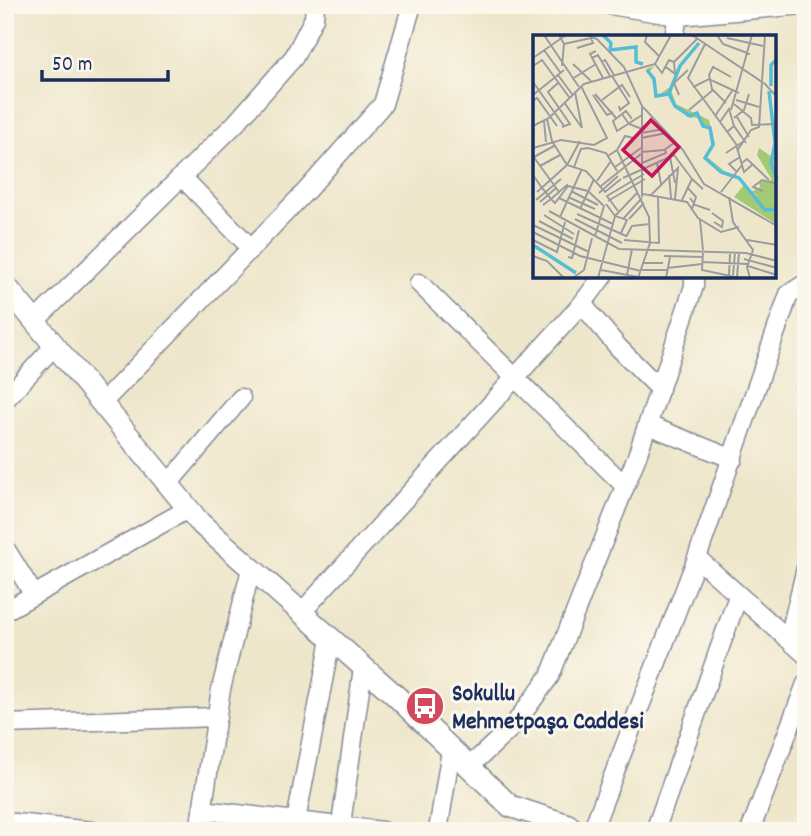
<svg xmlns="http://www.w3.org/2000/svg" width="811" height="836" font-family="Dekko,sans-serif">
<style>
.lines{fill:none;stroke-linecap:round;stroke-linejoin:round}
.minor-casing{stroke:#848a94;stroke-width:21}
.tertiary-casing{stroke:#848a94;stroke-width:24}
.minor{stroke:#fff;stroke-width:18}
.tertiary{stroke:#fff;stroke-width:21}
.labels{text-anchor:middle;stroke-width:6;stroke-linejoin:round;paint-order:stroke}
.poi-label{font-size:24px;font-weight:bold;fill:#1b2f5e;stroke:#fbf7ec;text-anchor:start}
.inset-river{fill:none;stroke:#56bed4;stroke-width:3.5}
.inset-road{fill:none;stroke:#9a9d9f;stroke-width:2}
.view{fill:#c2185b;fill-opacity:0.15;stroke:#c2185b;stroke-width:3.5}
.inset-edge{fill:none;stroke:#1b2f5e;stroke-width:3.5}
</style>
<rect width="100%" height="100%" fill="#fbf7ec"/>
<filter id="ink" filterUnits="userSpaceOnUse"><feTurbulence type="fractalNoise" baseFrequency=".0143" numOctaves="2"/><feDisplacementMap in="SourceGraphic" scale="14" xChannelSelector="R" yChannelSelector="G"/><feConvolveMatrix kernelMatrix="1 2 1 2 8 2 1 2 1" color-interpolation-filters="sRGB"/></filter>
<filter id="wash" filterUnits="userSpaceOnUse"><feTurbulence type="fractalNoise" baseFrequency=".00686" numOctaves="4" result="noise"/><feDisplacementMap in="SourceGraphic" scale="28" xChannelSelector="R" yChannelSelector="G"/><feGaussianBlur stdDeviation="1.57" result="paint"/><feColorMatrix in="noise" values="0 0 0 0 0 0 0 0 0 0 0 0 0 0 0 0 0 1.4 0 .05"/><feComposite in="paint" operator="in"/></filter>
<g filter="url(#wash)">
<rect width="100%" height="100%" fill="#eee6ca"/>
</g>
<g filter="url(#ink)">
<g class="lines">
<g class="minor-casing">
<g id="minor">
<polyline points="610,5 678,16 803,5"/>
<polyline points="674,37 678,16"/>
<polyline points="182,177 251,248"/>
<polyline points="419,283 625,486"/>
<polyline points="582,304 618,347 660,389"/>
<polyline points="35,321 235,124 294,57 314,18 315,5"/>
<polyline points="5,400 55,345"/>
<polyline points="102,403 307,190 383,104 412,5"/>
<polyline points="648,425 733,459"/>
<polyline points="168,484 241,398"/>
<polyline points="5,548 34,595"/>
<polyline points="697,558 806,655"/>
<polyline points="5,611 188,509"/>
<polyline points="301,613 582,304 603,276"/>
<polyline points="789,638 806,568"/>
<polyline points="5,724 217,717"/>
<polyline points="469,767 514,725 550,676 637,456 694,286 694,276"/>
<polyline points="203,810 382,831"/>
<polyline points="5,822 92,831"/>
<polyline points="199,831 221,689 251,569"/>
<polyline points="294,831 331,639"/>
<polyline points="340,831 363,668"/>
<polyline points="438,831 451,750"/>
<polyline points="592,831 697,558 789,294 806,283"/>
<polyline points="655,831 738,596"/>
<polyline points="750,831 806,684"/>
</g>
</g>
<g class="tertiary-casing">
<polyline id="tertiary" points="5,285 200,523 396,696 510,806 568,825 575,831"/>
</g>
<use href="#minor" class="minor"/>
<use href="#tertiary" class="tertiary"/>
</g>
</g>
<defs>
<g id="bus-disc" transform="scale(2.0125)"><circle r="9.5" fill="#d1495b" stroke="#fbf7ec"/><path d="M-5-6H5V4H4V6H2V4H-2V6H-4V4H-5ZM-3.5-4V0h7V-4ZM-3.5 1.2v1.5H-2V1.2ZM2 1.2v1.5H3.5V1.2Z" fill="#fff"/></g>
</defs>
<g fill-rule="evenodd">
<use href="#bus-disc" x="425" y="706"/>
</g>
<g class="labels">
<g class="poi-label">
<text x="452" y="700">Sokullu<tspan x="452" dy="28">Mehmetpaşa Caddesi</tspan></text>
</g>
</g>
<g transform="translate(533 35)">
<rect width="243" height="243" fill="#eee6ca"/>
<path d="M121 31 116 38 122 42 124 61 137 52 143 69 176 85 182 109 174 122 199 142 171 123 180 109 176 93 169 92 167 83 154 82 135 60 122 63 121 47 113 34ZM226 113 239 122 238 130 240 122 244 123 243 189 201 162 211 150 220 160 225 161 218 157 227 152 226 147 239 145 224 120Z" fill="#a2c974"/>
<path class="inset-river" d="M70 0 78 8 77 15 103 12V27L110 29M114 35 121 44 123 61 136 59 142 71 157 81 164 78 170 91 177 93 180 110 172 123 188 137 206 143 232 175 244 174M238 51V30L244 24M236 56 242 108 238 128 244 144M136 58 147 31 166 8M0 210 43 238"/>
<path class="inset-road" d="M11 0 46 52M26 0 31 9 29 31M53 0 64 4 91 32 109 71V162M114 0 112 7 126 21M159 0 232 49 244 62M184 0 190 9 217 19M194 3 230 11M31 9 58 3M172 9 155 43 203 109 211 137 219 130M44 13 60 8 58 3M11 15 27 37M63 16 57 19 70 43M0 23 33 0M59 23 65 20 77 41M69 27 72 25 81 40M40 29 58 46M122 29 129 38 136 25 141 27 164 4M0 31 9 25 36 62M133 32 142 39 141 27M25 40 39 59M79 41 96 68 87 75 86 71M39 44 63 29M0 47 31 91M25 48 15 57 37 89 29 92M160 52 176 44 206 58M62 59 83 83M0 60 31 35M60 60 74 80 80 77M146 60 141 48 155 35M69 65 89 50 97 62M203 65 226 72M0 66 4 63 24 91M31 67 49 93 42 57M193 68 179 54 176 40 180 32 198 42M201 69 218 83 219 90 244 89M110 72 150 115 171 149 244 191M156 75 180 55M198 75 219 0M89 79 96 89 109 94M182 81 199 56M204 82 216 102M201 83 211 75 216 59M14 84 19 106 34 130 53 136 72 157 88 144M99 84 93 76 80 86 84 96 109 80M11 86 13 107M187 87 196 74 201 91M0 91 16 83 51 49 122 29 138 0M218 95 226 92 232 0M194 97 201 91 213 108M108 98 131 94M108 103 134 98M0 113 28 105 61 110 74 103 48 51M84 115 92 101 100 103M204 116 218 95M108 117 131 115 141 108M193 118 211 106M0 121 26 157M75 121 84 115 116 182 117 208 105 243M1 122 21 111M137 122 142 148M109 128 133 118 132 114M124 128 128 149M209 128 214 124 236 145M7 131 27 120M41 132 48 114 55 113 73 118 84 136M82 132 108 113M203 136 196 129 207 122M0 140 9 153 15 160 18 164 22 168 35 151 34 150 18 164 10 170M136 140 138 163M90 143 141 120 159 144M64 146 78 126M35 151 55 156 71 171 62 201M68 151 108 119M154 152 163 162 159 174M38 156 65 170M230 156 220 152 229 145 244 149M4 157 34 130 47 106M188 157 209 130M66 158 85 141M110 159 154 167 165 183 188 197 206 192M118 160 145 133 142 164M35 162 62 174M196 162 200 187 220 215 214 232 217 243M26 163 80 189M157 163 162 170 177 175M3 165 28 144M149 165 159 144 170 154M75 166 112 144M7 167 23 153M73 169 82 181 94 185 88 198M47 174 61 144M16 176 86 214 213 218 244 226M85 176 74 161 111 139M179 178 190 186 189 192 181 187M44 179 93 201M11 180 41 199M27 182 49 134M42 184 89 208M90 184 109 163M96 184 111 168M167 185 170 215M6 186 40 204M0 190 56 217M0 197 47 221 108 236M93 202 99 191 117 189M0 205 24 217 32 187M91 205 126 208 125 161M214 205 244 210M170 217 169 235 207 243M0 221 14 226 31 243M131 221 170 222M35 222 39 223 46 195M211 224 244 233M169 227 215 229M109 228H130M215 231 244 240M134 233 169 229M68 235 105 242M109 235H134M94 240 99 214M196 240 197 219M200 240 202 218M204 242 206 218M40 243 51 235 59 203M65 243 82 181 104 158M133 243 137 222"/>
<path class="view" d="M118 85 146 112 119 141 90 115Z"/>
<rect width="243" height="243" class="inset-edge"/>
</g>
<rect width="811" height="836" fill="none" stroke="#fbf7ec" stroke-width="28"/>
<path d="M42 70v10h126v-10" fill="none" stroke="#1b2f5e" stroke-width="3.5"/>
<text x="52" y="70" font-size="21" fill="#1b2f5e" stroke="#fbf7ec" stroke-width="5" paint-order="stroke">50 m</text>
</svg>
